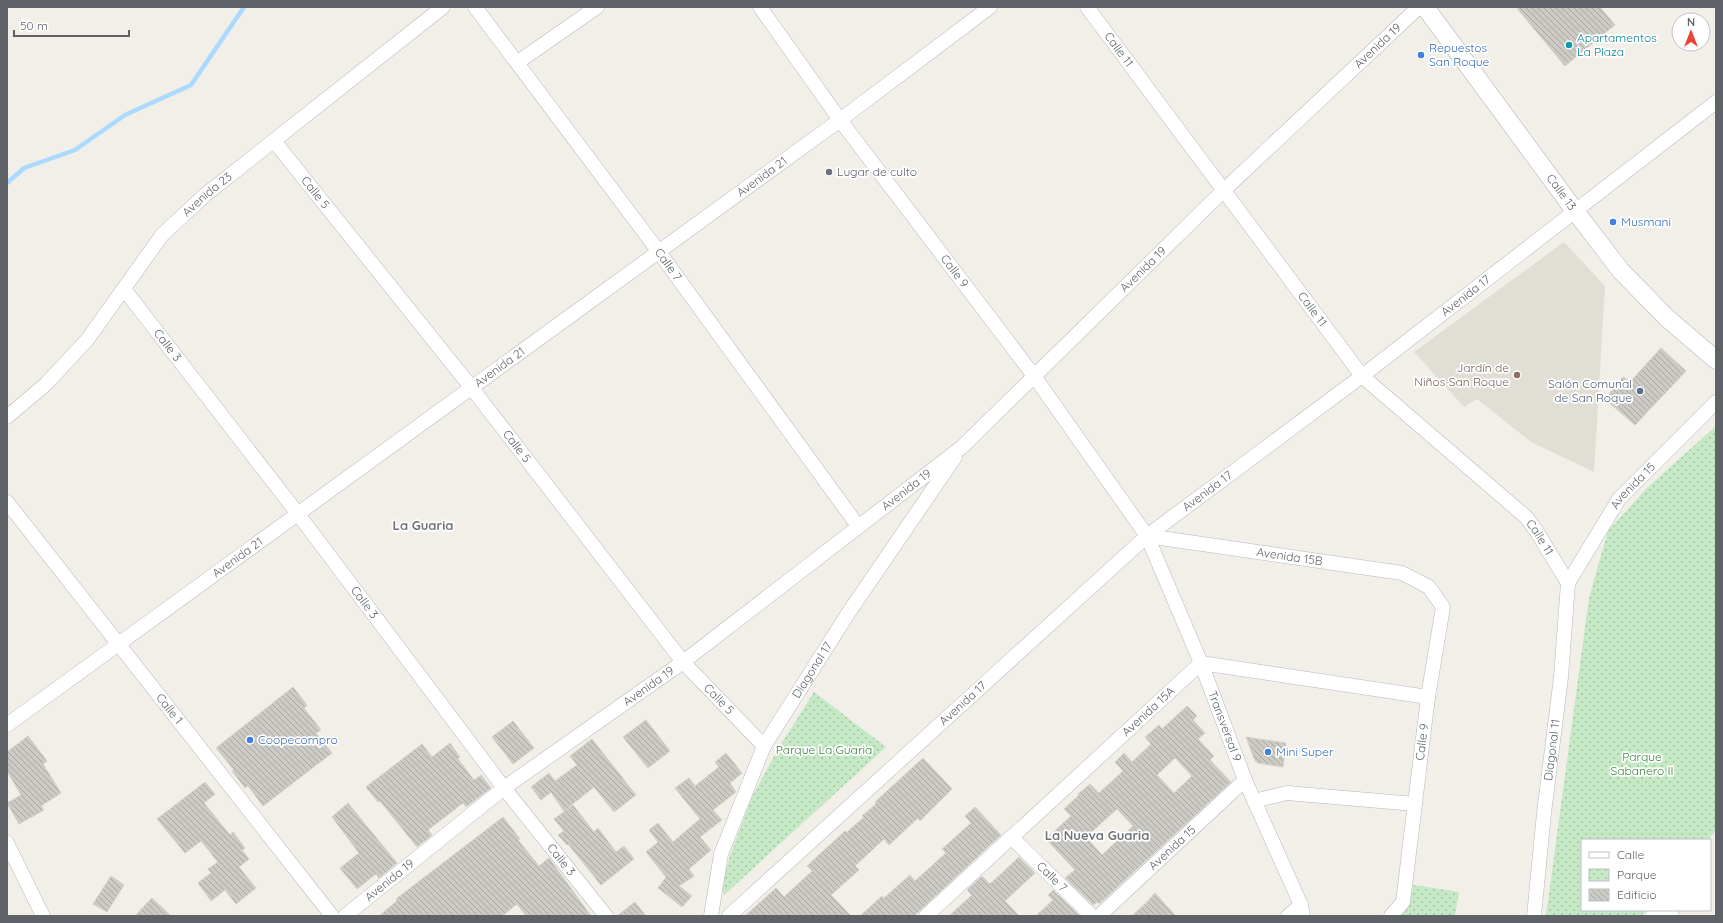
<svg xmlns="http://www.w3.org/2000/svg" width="1723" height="923" font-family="Quicksand,sans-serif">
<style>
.education{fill:#e1ded6}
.park{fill:url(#park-dots)}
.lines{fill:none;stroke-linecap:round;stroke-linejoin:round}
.stream{stroke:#aadaff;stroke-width:4.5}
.building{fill:url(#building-back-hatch);stroke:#d6d1c6;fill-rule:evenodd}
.minor-casing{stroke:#b5b8bc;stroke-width:15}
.tertiary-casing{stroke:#b5b8bc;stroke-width:19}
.minor{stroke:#fff;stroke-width:14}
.tertiary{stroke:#fff;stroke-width:18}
.culture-dot{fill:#0f9aa8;stroke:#fff;stroke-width:1.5}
.shop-dot{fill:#3f7fe0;stroke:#fff;stroke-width:1.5}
.worship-dot{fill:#6b7280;stroke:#fff;stroke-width:1.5}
.education-dot{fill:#8d6e63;stroke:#fff;stroke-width:1.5}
.service-dot{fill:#5c6f8a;stroke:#fff;stroke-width:1.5}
.labels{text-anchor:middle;stroke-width:3.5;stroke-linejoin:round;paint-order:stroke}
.culture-label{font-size:12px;fill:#0d838f;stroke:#fff;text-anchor:start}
.street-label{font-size:12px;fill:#5f6368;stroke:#fff}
.shop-label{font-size:12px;fill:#366cbe;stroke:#fff;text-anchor:start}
.worship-label{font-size:12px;fill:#5b616d;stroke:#fff;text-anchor:start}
.education-label{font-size:12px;fill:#785e54;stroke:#fff;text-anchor:end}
.service-label{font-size:12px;fill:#4e5e75;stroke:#fff;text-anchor:end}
.park-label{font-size:12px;fill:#348238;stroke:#fff}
.neighbourhood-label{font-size:13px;font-weight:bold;fill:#70757a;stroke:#fff}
</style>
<defs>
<pattern id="park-dots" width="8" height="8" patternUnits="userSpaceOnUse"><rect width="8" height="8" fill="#c5e8c5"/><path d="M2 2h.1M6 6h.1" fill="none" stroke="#a3c0a4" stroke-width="1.8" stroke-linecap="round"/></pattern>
<pattern id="building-back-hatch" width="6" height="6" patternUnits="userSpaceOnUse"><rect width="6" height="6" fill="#cccac5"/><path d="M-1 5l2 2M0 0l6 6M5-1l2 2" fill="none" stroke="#a9a8a4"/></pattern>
</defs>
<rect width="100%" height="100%" fill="#f1efe8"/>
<polygon class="education" points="1564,242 1605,286 1594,472 1531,442 1477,399 1464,407 1414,352"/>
<g class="park">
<polygon points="1716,426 1716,830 1708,840 1582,840 1582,910 1646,910 1641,916 1546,916 1589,598 1608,531 1647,488"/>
<polygon points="814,692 886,747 724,895 721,888 730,856 752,797 778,749"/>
<polygon points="1414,885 1459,892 1455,916 1400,916 1407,906"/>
</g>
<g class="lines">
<polyline class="stream" points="7,183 24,168 75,150 125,115 191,85 244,7"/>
</g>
<g class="building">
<polygon points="1516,7 1600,7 1615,25 1565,66"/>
<polygon points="1661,348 1686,371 1635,425 1605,399 1623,377 1630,382"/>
<polygon points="293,687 307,705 304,708 321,730 316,733 332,753 263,806 248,786 245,788 232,771 234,770 216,748"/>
<path d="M1187 706 1197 716 1193 720 1205 733 1198 739 1214 756 1210 760 1231 782 1099 904 1097 902 1093 905 1065 878 1075 870 1046 839 1071 816 1064 809 1079 795 1078 794 1090 784 1099 793 1123 771 1115 762 1124 753 1132 762 1151 744 1145 737 1159 725 1162 729ZM1175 758 1192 776 1174 793 1157 775ZM1117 809 1133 826 1102 855 1086 837Z"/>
<polygon points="646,720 670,751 648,768 623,737"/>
<polygon points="513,721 534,748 513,764 492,737"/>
<polygon points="28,736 47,761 43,764 61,793 41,806 44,810 19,824 7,803 21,795 7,771 7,752"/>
<polygon points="1246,737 1286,743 1283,767 1258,763 1255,761"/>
<polygon points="592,739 636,795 614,812 594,787 564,811 551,792 541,800 531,787 549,773 555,781 577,765 570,756"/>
<polygon points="450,743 460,757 458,759 474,780 481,775 491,788 466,807 463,803 428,830 432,835 417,847 380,801 378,802 366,787 422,744 432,757"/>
<polygon points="726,753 742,773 730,783 736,792 713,810 722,820 700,837 711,850 689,869 694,876 679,886 692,896 682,907 658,888 666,877 646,852 658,842 649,830 658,823 673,842 700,819 675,788 689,778 695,786 719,767 715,762"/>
<polygon points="923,758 952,789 920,821 918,818 889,845 884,839 855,866 859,870 831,895 851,916 745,916 776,888 784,897 812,871 807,866 845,831 846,833 864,817 862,816 876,804 875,802"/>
<polygon points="205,782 215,794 204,803 230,835 233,832 245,848 242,850 249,859 239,867 256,888 236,904 225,890 211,901 198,883 211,873 208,869 218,862 201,841 185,853 157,819"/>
<polygon points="348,803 397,863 379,878 376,874 357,889 340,868 359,853 332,817"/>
<polygon points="573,805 594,832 598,828 616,852 624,846 634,859 601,885 568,844 567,845 558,835 564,831 554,819"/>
<polygon points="975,807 1001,835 914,916 860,916 882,896 884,898 910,875 915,881 946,853 942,849 971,823 965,816"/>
<polygon points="503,817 520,839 518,840 539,866 549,858 591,916 526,916 517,904 502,916 379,916 397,901 396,899"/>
<polygon points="1019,857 1035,873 1005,901 1019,916 949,916 972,895 967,890 982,876 990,884"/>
<polygon points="111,876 124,885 107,912 93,904"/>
<polygon points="1053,890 1080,916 1036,916 1053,900 1048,895"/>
<polygon points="1155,893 1176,916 1132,916 1146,903"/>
<polygon points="152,898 171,916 135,916"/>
<polygon points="635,902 646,916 617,916"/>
</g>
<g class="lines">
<g class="minor-casing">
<g id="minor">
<path id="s1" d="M475 7 659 252 858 526"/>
<path id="s2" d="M760 7 840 120 1034 376 1147 536 1201 663 1245 780 1301 905 1303 916"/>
<path id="s3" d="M1087 7 1362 376 1526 517 1537 532 1568 583"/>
<polyline points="518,62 597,7"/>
<path id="s4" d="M274 141 471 387 683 662 764 746"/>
<path id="s5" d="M124 289 298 514 504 788 606 916"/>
<path id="s6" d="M7 417 46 384 87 340 162 235 205 195 443 7"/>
<path id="s7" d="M7 502 332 916"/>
<path id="s8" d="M1147 536 1402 573 1429 587 1443 607 1428 697 1403 902 1391 916"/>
<path id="s9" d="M7 725 840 120 990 7"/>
<polyline points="1254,801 1287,793 1415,804"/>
<path id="s10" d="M1011 837 1092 916"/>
<polyline points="7,843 43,916"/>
<polyline points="1665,910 1672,916"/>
<path id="s11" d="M345 916 504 788 683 662 962 447 1224 190 1419 7"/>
<path id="s12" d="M711 916 721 854 764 746 849 612 955 457"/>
<path id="s13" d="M729 916 1147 536 1362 376 1716 102"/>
<path id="s14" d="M926 916 1201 663 1428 697"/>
<path id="s15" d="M1099 916 1245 780"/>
<polyline points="1288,916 1301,905"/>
<path id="s16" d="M1534 916 1544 813 1561 677 1568 583 1619 499 1716 402"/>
<polyline points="1652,916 1657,910"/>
</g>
</g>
<g class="tertiary-casing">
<g id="tertiary">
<path id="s17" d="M1425 7 1575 211 1621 271 1667 318 1716 360"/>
</g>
</g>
<use href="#minor" class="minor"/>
<use href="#tertiary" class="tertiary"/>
</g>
<circle class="culture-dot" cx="1569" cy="45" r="4"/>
<g class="shop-dot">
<circle cx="1421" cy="55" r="4"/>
<circle cx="1613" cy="222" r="4"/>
<circle cx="250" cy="740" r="4"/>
<circle cx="1268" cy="752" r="4"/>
</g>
<circle class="worship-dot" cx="829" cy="172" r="4"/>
<circle class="education-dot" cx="1517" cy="375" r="4"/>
<circle class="service-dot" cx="1640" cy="391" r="4"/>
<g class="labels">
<g class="culture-label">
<text x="1577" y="42">Apartamentos<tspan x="1577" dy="14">La Plaza</tspan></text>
</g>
<g class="street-label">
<text dy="4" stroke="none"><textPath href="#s11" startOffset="1353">Avenida 19</textPath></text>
<text dy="4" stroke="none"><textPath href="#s3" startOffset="53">Calle 11</textPath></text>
<text dy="4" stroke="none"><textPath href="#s9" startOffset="933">Avenida 21</textPath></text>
<text dy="4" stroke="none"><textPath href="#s4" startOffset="66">Calle 5</textPath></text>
<text dy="4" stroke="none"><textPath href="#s17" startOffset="230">Calle 13</textPath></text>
<text dy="4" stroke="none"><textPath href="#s6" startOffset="301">Avenida 23</textPath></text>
<text dy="4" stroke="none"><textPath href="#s1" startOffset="322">Calle 7</textPath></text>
<text dy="4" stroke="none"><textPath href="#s11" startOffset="1029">Avenida 19</textPath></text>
<text dy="4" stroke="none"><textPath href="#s2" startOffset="328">Calle 9</textPath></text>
<text dy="4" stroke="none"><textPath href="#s13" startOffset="964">Avenida 17</textPath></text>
<text dy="4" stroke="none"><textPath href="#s3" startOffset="377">Calle 11</textPath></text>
<text dy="4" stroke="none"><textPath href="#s5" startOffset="71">Calle 3</textPath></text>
<text dy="4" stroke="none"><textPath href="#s9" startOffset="609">Avenida 21</textPath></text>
<text dy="4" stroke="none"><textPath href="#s4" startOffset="390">Calle 5</textPath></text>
<text dy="4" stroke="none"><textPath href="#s16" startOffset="452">Avenida 15</textPath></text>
<text dy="4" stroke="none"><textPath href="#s11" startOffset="705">Avenida 19</textPath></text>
<text dy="4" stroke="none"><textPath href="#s13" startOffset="640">Avenida 17</textPath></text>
<text dy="4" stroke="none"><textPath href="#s3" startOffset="701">Calle 11</textPath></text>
<text dy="4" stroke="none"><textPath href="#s8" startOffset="144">Avenida 15B</textPath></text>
<text dy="4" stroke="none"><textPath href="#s9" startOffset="285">Avenida 21</textPath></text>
<text dy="4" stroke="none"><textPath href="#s5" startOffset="395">Calle 3</textPath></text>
<text dy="4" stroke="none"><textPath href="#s12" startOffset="269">Diagonal 17</textPath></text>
<text dy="4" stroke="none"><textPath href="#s11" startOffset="381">Avenida 19</textPath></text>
<text dy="4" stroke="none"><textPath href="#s4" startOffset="714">Calle 5</textPath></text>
<text dy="4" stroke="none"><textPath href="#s13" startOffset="316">Avenida 17</textPath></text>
<text dy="4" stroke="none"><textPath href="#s7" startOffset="263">Calle 1</textPath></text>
<text dy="4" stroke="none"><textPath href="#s14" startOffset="302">Avenida 15A</textPath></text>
<text dy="4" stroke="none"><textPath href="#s2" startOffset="861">Transversal 9</textPath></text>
<text transform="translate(1422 742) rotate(-83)" y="4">Calle 9</text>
<text dy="4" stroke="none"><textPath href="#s16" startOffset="167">Diagonal 11</textPath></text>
<text dy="4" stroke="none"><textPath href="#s15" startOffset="100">Avenida 15</textPath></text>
<text dy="4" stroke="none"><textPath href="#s5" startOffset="719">Calle 3</textPath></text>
<text dy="4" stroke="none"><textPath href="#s10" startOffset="57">Calle 7</textPath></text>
<text dy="4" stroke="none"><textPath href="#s11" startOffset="57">Avenida 19</textPath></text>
</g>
<g class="shop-label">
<text x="1429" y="52">Repuestos<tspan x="1429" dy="14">San Roque</tspan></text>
<text x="1621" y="226">Musmani</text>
<text x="258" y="744">Coopecompro</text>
<text x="1276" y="756">Mini Super</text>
</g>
<g class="worship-label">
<text x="837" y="176">Lugar de culto</text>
</g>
<g class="education-label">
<text x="1509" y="372">Jardín de<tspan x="1509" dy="14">Niños San Roque</tspan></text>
</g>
<g class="service-label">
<text x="1632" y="388">Salón Comunal<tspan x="1632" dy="14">de San Roque</tspan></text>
</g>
<g class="park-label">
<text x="824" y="754">Parque La Guaria</text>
<text x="1642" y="761">Parque<tspan x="1642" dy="14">Sabanero II</tspan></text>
</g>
<g class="neighbourhood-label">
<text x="423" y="530">La Guaria</text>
<text x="1097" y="840">La Nueva Guaria</text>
</g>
</g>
<rect width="1723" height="923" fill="none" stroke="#5f6368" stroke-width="16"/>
<rect x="1581" y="839" width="130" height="72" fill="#ffffff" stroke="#bfc1c3"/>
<rect x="1589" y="852" width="20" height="6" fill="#ffffff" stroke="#bfc1c3"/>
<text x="1617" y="859" font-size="12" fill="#5f6368">Calle</text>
<rect x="1589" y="869" width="20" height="12" fill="url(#park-dots)" stroke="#bfc1c3"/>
<text x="1617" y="879" font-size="12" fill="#5f6368">Parque</text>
<rect x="1589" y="889" width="20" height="12" fill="url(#building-back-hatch)" stroke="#bfc1c3"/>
<text x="1617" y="899" font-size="12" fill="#5f6368">Edificio</text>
<g transform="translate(1691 32)"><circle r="19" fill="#ffffff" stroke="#bfc1c3"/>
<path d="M0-3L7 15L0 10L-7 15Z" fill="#ea4335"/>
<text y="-6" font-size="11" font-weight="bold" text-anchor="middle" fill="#5f6368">N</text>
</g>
<path d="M14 30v6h115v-6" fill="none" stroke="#5f6368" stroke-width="2"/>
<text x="20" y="30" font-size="12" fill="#5f6368" stroke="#ffffff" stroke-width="3" paint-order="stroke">50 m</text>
</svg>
